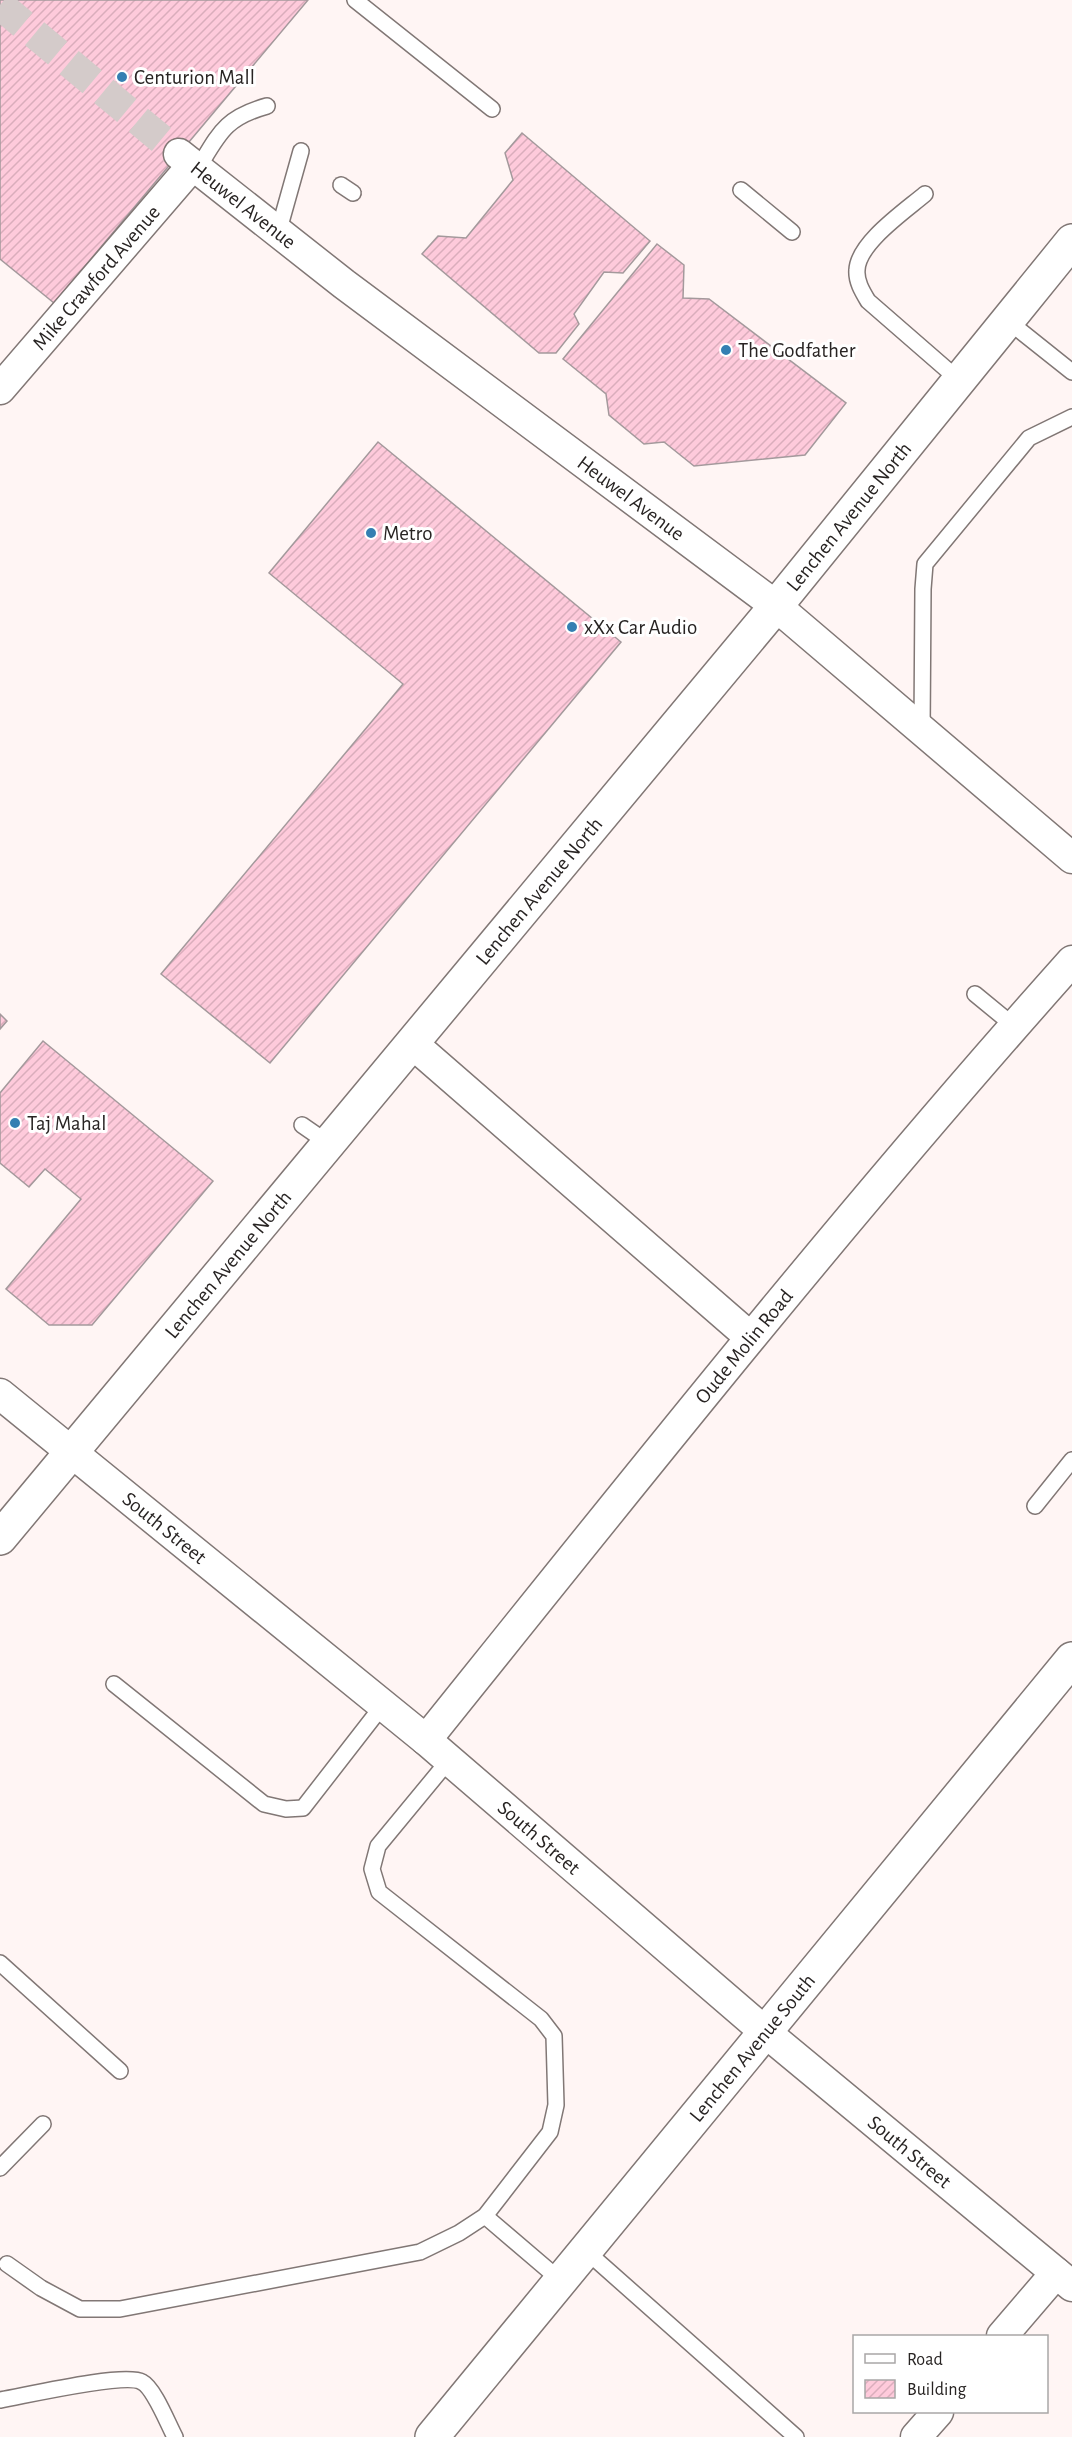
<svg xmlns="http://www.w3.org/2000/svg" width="1072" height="2437" font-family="'Alegreya Sans',sans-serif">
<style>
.building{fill:url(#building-hatch);stroke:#a4999c;stroke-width:1.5}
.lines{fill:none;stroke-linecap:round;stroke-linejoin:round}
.minor-tunnel{stroke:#d4cbca;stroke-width:30;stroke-dasharray:30 15;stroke-linecap:butt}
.service-casing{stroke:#817775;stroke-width:18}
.minor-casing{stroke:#817775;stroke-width:33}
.secondary-casing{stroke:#817775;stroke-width:36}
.service{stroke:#fff;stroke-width:15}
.minor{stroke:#fff;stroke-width:30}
.secondary{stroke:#fff;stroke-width:33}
.poi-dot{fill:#347fb2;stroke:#fff;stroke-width:2}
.labels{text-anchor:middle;stroke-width:6;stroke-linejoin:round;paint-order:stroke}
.poi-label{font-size:21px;fill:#282423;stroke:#fff;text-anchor:start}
.street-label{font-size:21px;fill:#282423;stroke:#fff}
</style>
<defs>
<pattern id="building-hatch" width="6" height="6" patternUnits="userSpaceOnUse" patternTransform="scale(1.5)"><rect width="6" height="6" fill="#fecadb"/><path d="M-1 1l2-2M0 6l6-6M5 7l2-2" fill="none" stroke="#daadbc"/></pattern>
</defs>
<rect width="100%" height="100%" fill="#fff5f4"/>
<g class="building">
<polygon points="0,0 308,0 54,303 0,259"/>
<polygon points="522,133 650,241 623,273 604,272 574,314 579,324 556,353 539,353 422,254 438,236 466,238 513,180 505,153"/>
<polygon points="657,244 684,265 683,298 709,299 846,403 805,455 694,466 664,442 644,444 609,415 606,394 563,359"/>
<polygon points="378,442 621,642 270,1063 161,974 403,684 269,573"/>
<polygon points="0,1014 7,1021 0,1029"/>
<polygon points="43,1041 213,1181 92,1325 49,1325 6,1289 81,1199 45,1169 29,1187 0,1163 0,1093"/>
</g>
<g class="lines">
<polyline class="minor-tunnel" points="0,5 179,154"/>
<g class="service-casing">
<g id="service">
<polyline points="355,0 492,109"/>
<path d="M197 170C219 134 224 118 267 106"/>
<polyline points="341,185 353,193"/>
<polyline points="741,190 792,232"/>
<path d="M925 194C905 211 858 243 857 270 856 281 862 291 868 301L960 381"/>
<polyline points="278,233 301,151"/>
<polyline points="1008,321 1072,372"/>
<polyline points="922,730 923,589 925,564 1029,438 1072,417"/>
<polyline points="975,994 1014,1026"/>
<polyline points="302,1125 328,1143"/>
<polyline points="1035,1506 1072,1460"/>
<polyline points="114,1684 264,1804 286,1809 303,1808 383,1705"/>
<polyline points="0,1963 120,2071"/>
<polyline points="0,2168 43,2124"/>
<polyline points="485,2216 560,2280"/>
<polyline points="585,2250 796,2437"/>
<polyline points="7,2264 41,2288 80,2309 120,2309 420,2252 459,2233 485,2216 550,2132 556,2105 554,2036 541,2019 379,1892 372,1869 378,1846 449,1760"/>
<path d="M0 2400C24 2396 125 2372 142 2382 154 2388 168 2424 175 2437"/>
</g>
</g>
<g class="minor-casing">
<g id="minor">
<path id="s1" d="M179 154 344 284 776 606 1072 858"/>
<path id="s2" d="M0 389 192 166"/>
<polyline points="413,1044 750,1337"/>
<path id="s3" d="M0 1394 426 1740 764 2031 1072 2286"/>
<path id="s4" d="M426 1740C637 1477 847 1213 1072 961"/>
<polyline points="1002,2336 1056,2273"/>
<polyline points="916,2437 938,2412"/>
</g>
</g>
<g class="secondary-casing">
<g id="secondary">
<path id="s5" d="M0 1538 776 606 1072 241"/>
<path id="s6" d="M432 2437 1072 1659"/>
</g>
</g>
<use href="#service" class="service"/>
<use href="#minor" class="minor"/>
<use href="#secondary" class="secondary"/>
</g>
<g class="poi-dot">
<circle cx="122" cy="77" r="6"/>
<circle cx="726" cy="350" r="6"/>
<circle cx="371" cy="533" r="6"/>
<circle cx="572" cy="627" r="6"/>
<circle cx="15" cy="1123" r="6"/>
</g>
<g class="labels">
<g class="poi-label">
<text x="134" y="84">Centurion Mall</text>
<text x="738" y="357">The Godfather</text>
<text x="383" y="540">Metro</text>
<text x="584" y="634">xXx Car Audio</text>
<text x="27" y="1130">Taj Mahal</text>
</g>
<g class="street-label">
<text dy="7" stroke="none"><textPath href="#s1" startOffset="82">Heuwel Avenue</textPath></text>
<text dy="7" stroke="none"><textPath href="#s2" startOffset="147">Mike Crawford Avenue</textPath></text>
<text dy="7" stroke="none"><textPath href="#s1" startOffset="568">Heuwel Avenue</textPath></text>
<text dy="7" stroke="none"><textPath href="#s5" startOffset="1328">Lenchen Avenue North</textPath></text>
<text dy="7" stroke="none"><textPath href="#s5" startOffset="842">Lenchen Avenue North</textPath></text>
<text dy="7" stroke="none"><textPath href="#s5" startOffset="356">Lenchen Avenue North</textPath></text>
<text dy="7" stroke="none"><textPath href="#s4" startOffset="506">Oude Molin Road</textPath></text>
<text dy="7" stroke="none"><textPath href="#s3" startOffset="212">South Street</textPath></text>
<text dy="7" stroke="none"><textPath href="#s3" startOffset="698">South Street</textPath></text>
<text dy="7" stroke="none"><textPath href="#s6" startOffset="504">Lenchen Avenue South</textPath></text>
<text dy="7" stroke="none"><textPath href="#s3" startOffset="1184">South Street</textPath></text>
</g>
</g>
<rect x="853" y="2335" width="195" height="78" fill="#ffffff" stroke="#a9a7a7" stroke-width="1.5"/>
<rect x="865" y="2354" width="30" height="9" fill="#ffffff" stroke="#a9a7a7" stroke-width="1.5"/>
<text x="907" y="2365" font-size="18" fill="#282423">Road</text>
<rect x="865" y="2380" width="30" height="18" fill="url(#building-hatch)" stroke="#a9a7a7" stroke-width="1.5"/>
<text x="907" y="2395" font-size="18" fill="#282423">Building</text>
</svg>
